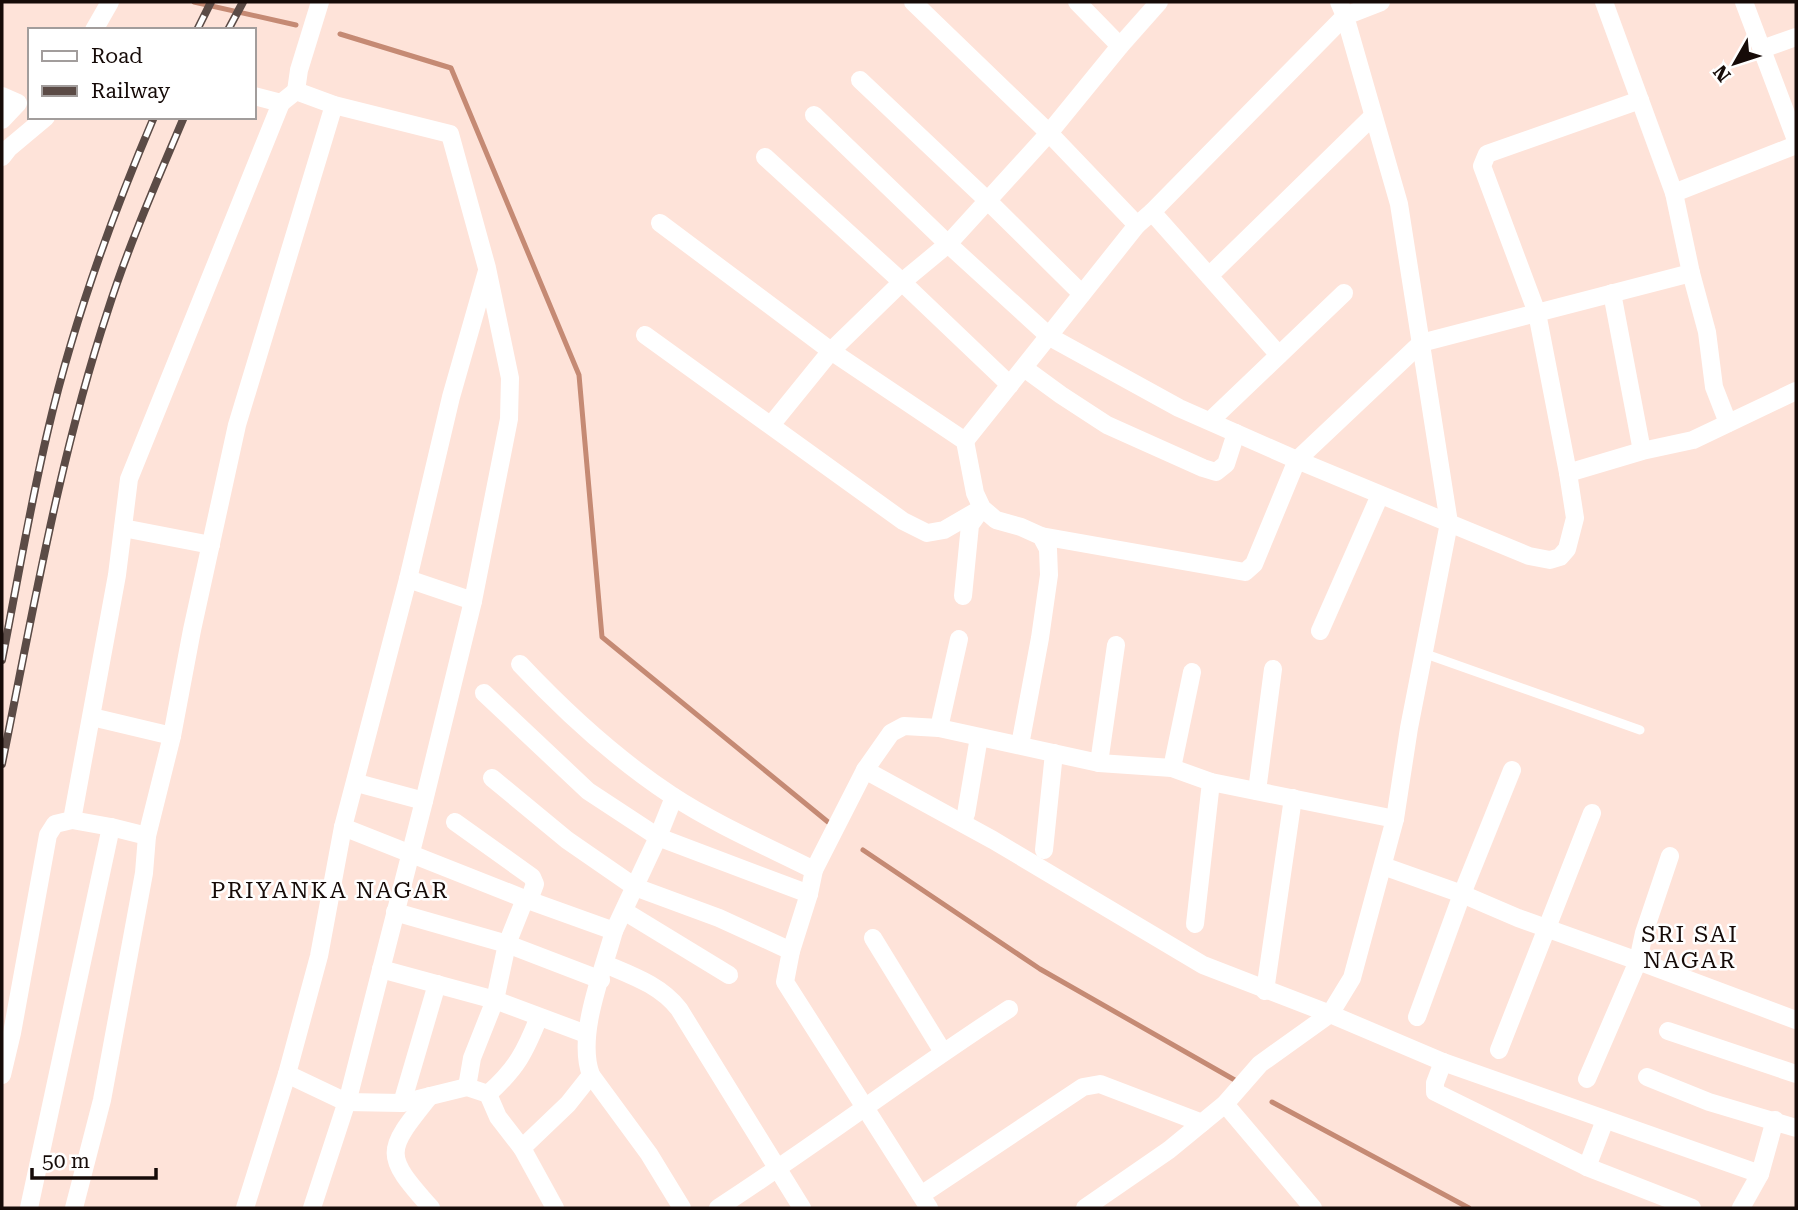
<svg xmlns="http://www.w3.org/2000/svg" width="1798" height="1210" font-family="'Roboto Serif',serif">
<style>
.lines{fill:none;stroke-linecap:round;stroke-linejoin:round}
.stream{stroke:#c58a74;stroke-width:5}
.service{stroke:#fff;stroke-width:9}
.minor{stroke:#fff;stroke-width:18}
.rail-casing{stroke:#5b4b46;stroke-width:8}
.rail{stroke:#fff;stroke-width:5;stroke-dasharray:16;stroke-linecap:butt}
.labels{text-anchor:middle;stroke-width:5;stroke-linejoin:round;paint-order:stroke}
.neighbourhood-label{font-size:23px;letter-spacing:2px;fill:#160b08;stroke:#fff}
</style>
<rect width="100%" height="100%" fill="#fee3d9"/>
<g class="lines">
<g class="stream">
<polyline points="194,2 296,25"/>
<polyline points="340,34 451,68 579,375 602,637 828,822"/>
<polyline points="863,850 1040,969 1240,1083"/>
<polyline points="1272,1102 1469,1208"/>
</g>
<polyline class="service" points="1423,653 1640,730"/>
<g class="minor">
<polyline points="913,2 1049,133 1137,225"/>
<polyline points="1077,2 1120,46 1049,133 948,244 902,282 831,351 965,441 1137,225 1152,212 1345,16 1339,2"/>
<polyline points="1604,2 1674,193 1691,273 1707,332 1714,387 1728,423"/>
<polyline points="1744,2 1796,140"/>
<polyline points="94,30 110,2"/>
<polyline points="1120,46 1159,2"/>
<polyline points="1762,49 1796,37"/>
<polyline points="860,80 988,201 1082,294"/>
<polyline points="296,91 299,70 320,2"/>
<polyline points="2,96 18,103 2,120"/>
<polyline points="254,96 281,103 296,91 334,105 450,134 487,268 510,378 509,419 473,601 424,801 349,1095 312,1208"/>
<polyline points="814,115 948,244 1050,337 1179,408 1297,460 1449,523 1529,556 1550,560 1560,557 1567,549 1575,518 1568,473 1537,313 1482,166 1487,154 1640,100"/>
<polyline points="2,157 9,148 46,117"/>
<polyline points="765,157 902,282 1010,385"/>
<polyline points="1674,193 1796,145"/>
<polyline points="1152,212 1279,355"/>
<polyline points="660,223 831,351 771,425"/>
<polyline points="487,271 451,397 408,579 343,827 319,956 287,1074 346,1102 402,1103 467,1087 488,1094 498,1117 522,1148 568,1104 591,1075"/>
<polyline points="1209,276 1373,116"/>
<polyline points="1612,293 1642,451"/>
<polyline points="645,335 903,521 927,533 944,530 982,508"/>
<polyline points="1024,368 1061,395 1107,425 1203,468 1216,472 1226,464 1236,433"/>
<polyline points="1210,421 1344,293"/>
<polyline points="965,441 975,493 982,508 996,520 1021,527 1041,536 1048,549 1049,575 1040,638 1020,745"/>
<polyline points="1568,473 1642,451 1693,440 1796,391"/>
<polyline points="123,528 211,545"/>
<polyline points="1041,536 1245,572 1254,564 1297,460 1421,343 1691,273"/>
<polyline points="408,579 473,601"/>
<polyline points="963,596 970,525 980,511"/>
<polyline points="1320,631 1380,495"/>
<path d="M520 664C566 713 615 758 671 795 715 824 766 846 814 870"/>
<polyline points="484,693 588,791 658,837 809,894"/>
<polyline points="92,717 172,736"/>
<polyline points="939,728 959,639"/>
<polyline points="1099,763 1116,645"/>
<polyline points="1172,768 1192,672"/>
<polyline points="865,770 993,840 1203,965 1330,1014 1443,1062 1760,1174 1775,1120"/>
<polyline points="492,778 567,840 635,887 719,918 791,951"/>
<polyline points="357,783 424,801"/>
<polyline points="1257,791 1273,669"/>
<polyline points="966,814 979,737"/>
<polyline points="72,820 111,827 147,836 144,873 102,1100 74,1208"/>
<polyline points="455,822 532,877 535,884 529,900"/>
<path d="M343 827 525 899 614 931C603 972 576 1035 591 1075L649 1154 682 1208"/>
<polyline points="147,836 172,736 192,630 237,425 334,105"/>
<polyline points="1044,850 1054,753"/>
<polyline points="1670,856 1644,933 1638,961 1796,1020"/>
<polyline points="1383,866 1462,894 1518,918 1638,961 1587,1079"/>
<polyline points="624,911 729,975"/>
<polyline points="395,912 507,944 601,980"/>
<polyline points="1195,924 1211,782"/>
<polyline points="614,931 658,837 674,797"/>
<polyline points="873,938 943,1052"/>
<path d="M605 964C633 976 660 985 679 1009L802 1208"/>
<polyline points="381,969 495,1000 586,1034"/>
<polyline points="1265,991 1293,798"/>
<polyline points="1417,1017 1462,894 1512,770"/>
<polyline points="1668,1031 1796,1074"/>
<polyline points="1499,1050 1592,813"/>
<polyline points="1443,1062 1435,1083 1435,1092 1587,1167 1692,1208"/>
<polyline points="2,1075 12,1033 48,835 55,824 72,820 117,575 129,479 281,103"/>
<polyline points="1647,1077 1709,1102 1796,1128"/>
<polyline points="467,1087 472,1058 495,1000 507,944 525,899"/>
<path d="M488 1094C517 1068 525 1052 539 1017"/>
<path d="M430 1096C385 1152 383 1154 431 1208"/>
<polyline points="402,1103 437,984"/>
<polyline points="1225,1104 1313,1208"/>
<polyline points="522,1148 555,1208"/>
<polyline points="1587,1167 1605,1120"/>
<polyline points="921,1195 1083,1087 1100,1084 1202,1123"/>
<polyline points="29,1208 111,827"/>
<polyline points="245,1208 287,1074"/>
<path d="M718 1208C817 1144 910 1073 1009 1009"/>
<polyline points="929,1208 785,982 791,951 809,894 814,870 865,770 891,733 904,726 939,728 1099,763 1172,768 1211,782 1395,819"/>
<polyline points="1085,1208 1169,1150 1225,1104 1260,1064 1330,1014 1352,978 1395,819 1409,728 1449,523 1399,204 1345,16 1381,2"/>
<polyline points="1741,1208 1760,1174"/>
</g>
<g class="rail-casing">
<g id="rail">
<polyline points="197,30 211,2"/>
<polyline points="228,30 243,2"/>
<path d="M2 660C17 584 30 506 48 430 73 323 111 218 154 117"/>
<path d="M2 764C33 612 59 458 108 310 129 244 157 181 184 117"/>
</g>
</g>
<use href="#rail" class="rail"/>
</g>
<g class="labels">
<g class="neighbourhood-label">
<text x="330" y="898">PRIYANKA NAGAR</text>
<text x="1690" y="942">SRI SAI<tspan x="1690" dy="26">NAGAR</tspan></text>
</g>
</g>
<rect width="1798" height="1210" fill="none" stroke="#160b08" stroke-width="7"/>
<rect x="28" y="28" width="228" height="91" fill="#ffffff" stroke="#a29d9c" stroke-width="2"/>
<rect x="42" y="51" width="35" height="10" fill="#ffffff" stroke="#a29d9c" stroke-width="2"/>
<text x="91" y="63" font-size="21" fill="#160b08">Road</text>
<rect x="42" y="86" width="35" height="10" fill="#5b4b46" stroke="#a29d9c" stroke-width="2"/>
<text x="91" y="98" font-size="21" fill="#160b08">Railway</text>
<g transform="translate(1735 63) rotate(231)" stroke="#ffffff" stroke-width="5" paint-order="stroke">
<path d="M0-5L12 26L0 18L-12 26Z" fill="#160b08"/>
<text y="-10" font-size="19" font-weight="bold" text-anchor="middle" fill="#160b08">N</text>
</g>
<path d="M32 1168v10h124v-10" fill="none" stroke="#160b08" stroke-width="3.5"/>
<text x="42" y="1168" font-size="21" fill="#160b08" stroke="#ffffff" stroke-width="5" paint-order="stroke">50 m</text>
</svg>
